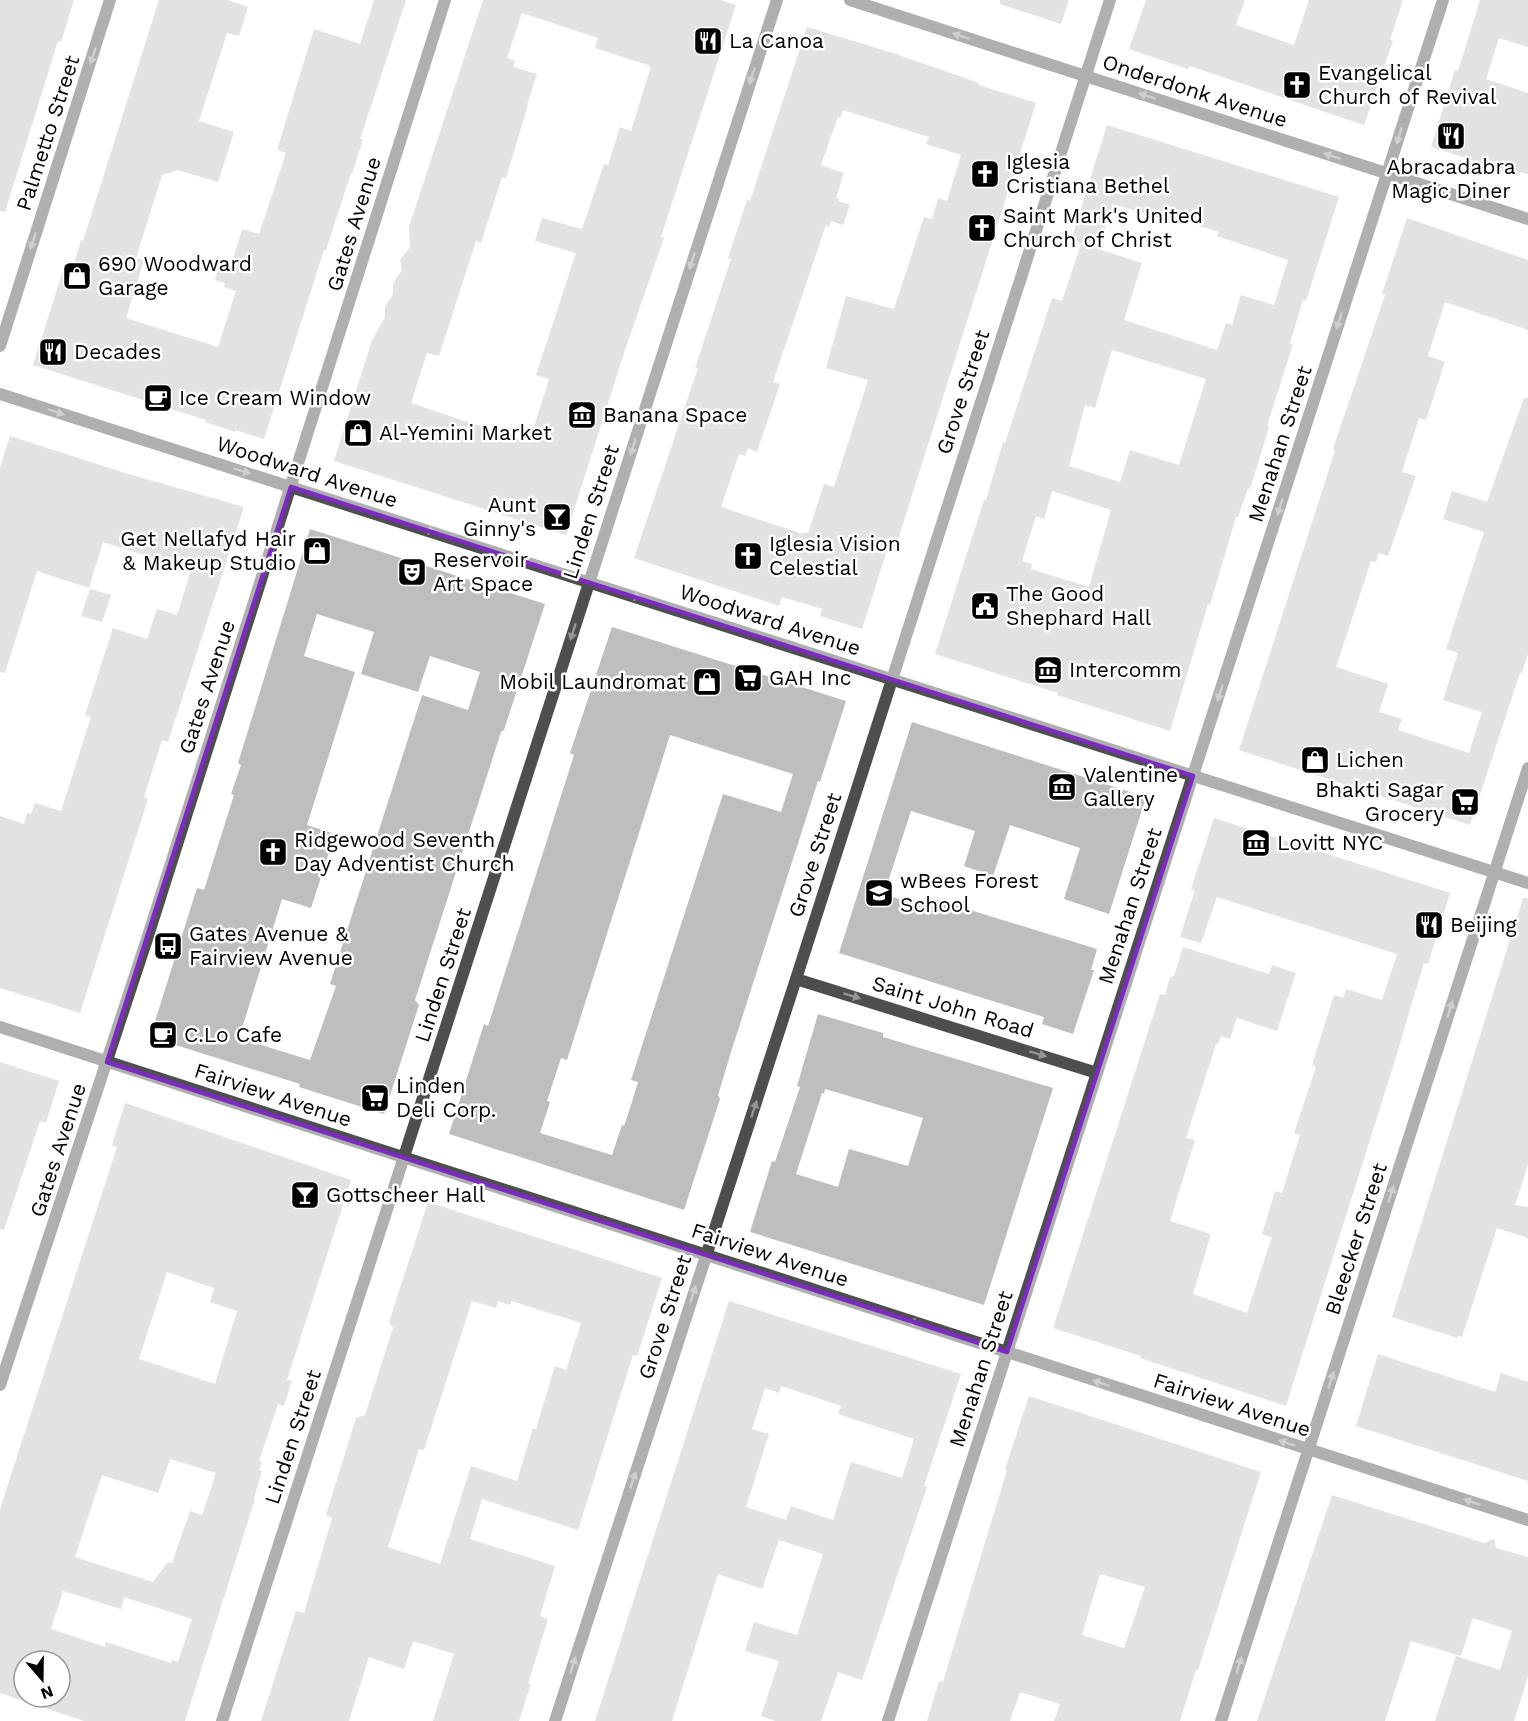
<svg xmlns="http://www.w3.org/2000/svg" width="1528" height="1721" font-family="'Work Sans',sans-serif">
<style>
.building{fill:#bebebe;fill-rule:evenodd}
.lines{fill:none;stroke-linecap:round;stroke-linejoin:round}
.street{stroke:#4e4e4e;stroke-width:12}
.oneway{fill:#959595}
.marked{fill:none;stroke:#7b2cbf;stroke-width:4.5;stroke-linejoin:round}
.labels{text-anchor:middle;stroke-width:5;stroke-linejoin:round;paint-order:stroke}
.poi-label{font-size:21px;fill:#000;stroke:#fff;text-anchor:start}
.street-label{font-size:21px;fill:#000;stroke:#fff}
</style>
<rect width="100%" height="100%" fill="#fff"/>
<g class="building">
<polygon points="0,0 74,0 61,42 58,41 5,212 0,211"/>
<polygon points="159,0 228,0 248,7 239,36 227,33 199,121 234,132 218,182 178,170 162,175 136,258 144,260 126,318 218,347 236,291 224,287 225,283 215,280 221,259 232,263 242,229 259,234 286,153 277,150 314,29 360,44 374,0 406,0 360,139 363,140 352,174 351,173 326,250 324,250 264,439 235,430 235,432 205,422 206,420 33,365 66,261 74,264 81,240 83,241"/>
<path d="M483 0H721L736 5 661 237 664 238 624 353 566 535 334 461 372 340 385 317V307L393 294V283L402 270 400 260 410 247 409 227ZM522 13 598 38 595 48 651 66 631 131 620 127 608 165 604 164 582 229 542 218 535 241 576 253 536 375 549 379 529 443 411 403 427 353 439 356 476 241 481 243 502 177 506 178 528 105H527L537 74 513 67 515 61 507 58Z"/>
<polygon points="1000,0 1069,0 1061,24 1000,4"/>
<polygon points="1146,0 1245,0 1236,25 1294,45 1309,0 1403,0 1390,40 1393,41 1364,125 1190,66 1188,69 1129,49"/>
<polygon points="1480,0 1528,0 1528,47 1499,38 1486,79 1528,93 1528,174 1520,172 1519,175 1431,147 1455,70 1458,71"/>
<path d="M807 27 893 53 979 83V85L1036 103 895 549 888 547 862 629 820 616 822 609 782 597 779 606 634 558 698 368H695L731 259 728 258 747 200 750 201ZM843 110 929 137 926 144 961 155 947 201 938 198 932 219 924 217 894 309 846 296 826 368 868 380 834 487 824 484 808 533 803 532V534L721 507 739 454 745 456 748 448 757 452 780 384 773 382 826 225 829 227 831 221 843 225 850 205 838 201 839 199 836 198 844 173 821 165 838 117 840 118Z"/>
<path d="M1107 125 1339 197 1306 301 1303 300 1290 343 1293 344 1267 426 1269 427 1250 489 1248 488 1238 517H1236L1210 605 1208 604 1170 731 1057 695 1058 693 935 654 984 500H986L1003 442 1005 443 1052 298 1062 301 1081 244 1094 248 1071 240ZM1113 204 1173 222 1174 218 1219 232 1217 236 1288 260 1274 305 1241 295 1232 325 1226 323 1217 350 1124 320 1142 263 1098 249ZM1112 350 1206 379 1179 465 1130 450 1120 482 1069 466 1085 405 1095 408ZM1052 491 1111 510 1089 587 1031 569 1032 564 1022 561 1036 516 1044 519Z"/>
<polygon points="1407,218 1528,260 1528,330 1445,302 1428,356 1445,362 1426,420 1419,418 1402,472 1416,476 1388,556 1379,553 1376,562 1371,561 1336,667 1388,684 1379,712 1402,719 1398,730 1469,753 1482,712 1443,700 1458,653 1446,649 1484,532 1443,519 1452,491 1487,502 1524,398 1528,398 1528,654 1522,673 1520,673 1470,825 1239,750 1325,482 1335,450 1333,449 1385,295 1382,294"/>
<polygon points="10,436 125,473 244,507 168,742 162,740 144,797 148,799 80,1013 0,988 0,816 24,824 27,813 31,814 35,803 61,811 91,717 85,715 113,628 147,639 157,609 177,615 191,570 103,542 89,588 37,571 5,673 0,672 0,467"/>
<path d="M310 529 545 604 504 730 501 732 415 1000 419 1005 384 1114 299 1087 300 1084 150 1037 197 888 204 890 234 795 231 794 241 765 238 763ZM317 614 374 632 361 674 418 692 430 656 480 672 468 710 422 695 330 984 336 986 310 1060 239 1038 282 899 311 908 335 834 307 825 355 672 304 656Z"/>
<polygon points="90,589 111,595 102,622 81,616"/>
<path d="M612 627 846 701 820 782 818 781 732 1049 718 1095 720 1099 684 1210 449 1134 484 1024 488 1026 574 755 570 753ZM670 735 793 774 781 812 723 794 631 1080 638 1082 631 1105 624 1126 622 1125 612 1155 540 1133 550 1102 547 1101 561 1058 567 1060Z"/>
<polygon points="912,722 1146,797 1109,914 1064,899 1080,848 1010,825 993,876 964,866 975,831 911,811 884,894 925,908 928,897 1097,949 1091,970 1094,970 1073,1034 1042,1024 1044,1017 839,953"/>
<polygon points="1214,818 1450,893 1428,964 1424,963 1410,1009 1397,1054 1286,1406 1140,1358 1141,1356 1053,1328 1160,994 1165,995 1170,977 1174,976 1183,947 1269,974 1272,965 1296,973 1277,1031 1237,1018 1230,1039 1221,1036 1218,1044 1216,1044 1186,1138 1195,1140 1170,1221 1211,1234 1193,1294 1247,1313 1272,1237 1262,1234 1275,1191 1282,1193 1300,1135 1294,1133 1316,1067 1312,1065 1334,995 1343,998 1346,989 1382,1000 1397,954 1217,897 1201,943 1180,937 1195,890 1191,889"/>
<polygon points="1523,898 1528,898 1528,1165 1515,1205 1528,1207 1528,1238 1497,1228 1462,1337 1458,1335 1457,1338 1392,1317"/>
<path d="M818 1014 883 1033V1037L1053 1088 984 1305 750 1232 772 1161 775 1162 800 1087 797 1086ZM825 1089 923 1118 908 1166 849 1149 838 1187 796 1174 822 1093 824 1094Z"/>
<polygon points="0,1062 59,1081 46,1123 40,1121 4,1230 0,1229"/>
<path d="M125 1103 351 1180 287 1380 292 1381 284 1406 278 1404 259 1461 262 1462 259 1470 262 1471 254 1498 255 1499 185 1721H84L0 1693V1509L117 1147 112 1145ZM167 1272 214 1288 210 1302 237 1311 215 1384 139 1359ZM170 1459 216 1473 202 1515 190 1511 172 1563 168 1562 153 1582 75 1557 102 1475 158 1493ZM63 1591 121 1609 124 1597 192 1619 178 1662 172 1660 171 1663 106 1642 105 1647 51 1629ZM24 1661H60V1697H24Z"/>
<path d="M428 1202 662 1278 637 1356 633 1355 578 1530 482 1499 470 1539 555 1566 540 1616 548 1619 528 1684H531L519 1721H433L454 1654 413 1641 404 1669 369 1657 349 1721H261L296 1611 304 1613 332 1518 326 1515 356 1418 365 1415 393 1328 389 1322ZM472 1301 496 1308 498 1301 510 1305 511 1301 581 1323 566 1370 555 1366 536 1429 533 1428 517 1481 471 1466 440 1564 388 1547 419 1449 424 1450Z"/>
<path d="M729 1301 961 1374 924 1486 927 1487 862 1680 838 1672 821 1721H775L761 1716 779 1661 745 1651 754 1622 797 1635 823 1554 779 1540 762 1589 718 1574 672 1721H595ZM781 1386 841 1406 838 1414 914 1439 902 1478 851 1462 833 1520 791 1506 786 1520 746 1507 769 1434 752 1429 765 1388 779 1393Z"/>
<polygon points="1378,1354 1495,1392 1501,1373 1528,1382 1528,1481 1356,1426"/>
<path d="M1029 1396 1261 1472 1198 1670H1196L1180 1721H1054L1060 1704 1020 1692 1010 1721H927L939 1681 943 1682 950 1658 1007 1470 1005 1469ZM1100 1574 1145 1587 1124 1648 1082 1635Z"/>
<polygon points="1332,1495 1484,1543 1494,1539 1496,1548 1528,1557 1528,1677 1514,1721 1435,1721 1456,1656 1500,1670 1512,1631 1473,1618 1461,1656 1411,1641 1385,1721 1257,1721"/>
</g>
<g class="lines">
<g class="street">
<polyline points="850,0 1528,219"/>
<polyline points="0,346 110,0"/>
<polyline points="0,394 1528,883"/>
<polyline points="796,979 1097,1073"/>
<polyline points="0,1027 1528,1520"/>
<polyline points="0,1385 147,939 445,0"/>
<polyline points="222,1721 777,0"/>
<polyline points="555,1721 796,979 1110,0"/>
<polyline points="888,1721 1443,0"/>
<polyline points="1221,1721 1528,768"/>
</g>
</g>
<defs><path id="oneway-solid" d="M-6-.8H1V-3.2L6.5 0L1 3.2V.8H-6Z" transform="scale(1.5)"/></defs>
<g class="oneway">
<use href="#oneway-solid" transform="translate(961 36) rotate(-162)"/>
<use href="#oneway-solid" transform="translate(93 56) rotate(108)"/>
<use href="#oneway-solid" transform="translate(752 76) rotate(108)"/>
<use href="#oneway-solid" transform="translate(1147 96) rotate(-162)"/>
<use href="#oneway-solid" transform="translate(1399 136) rotate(107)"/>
<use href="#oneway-solid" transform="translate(1332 156) rotate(-162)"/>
<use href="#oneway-solid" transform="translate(33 241) rotate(108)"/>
<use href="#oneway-solid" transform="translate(692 261) rotate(108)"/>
<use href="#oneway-solid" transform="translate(1339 321) rotate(108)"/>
<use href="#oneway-solid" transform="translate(56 412) rotate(18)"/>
<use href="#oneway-solid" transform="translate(633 447) rotate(108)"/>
<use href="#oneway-solid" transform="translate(242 471) rotate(17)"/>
<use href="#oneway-solid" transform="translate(1280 507) rotate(108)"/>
<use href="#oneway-solid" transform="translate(427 530) rotate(18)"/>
<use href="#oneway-solid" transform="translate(633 596) rotate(18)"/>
<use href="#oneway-solid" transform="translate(573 632) rotate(108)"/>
<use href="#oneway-solid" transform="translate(1220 693) rotate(108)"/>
<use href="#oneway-solid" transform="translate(852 996) rotate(17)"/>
<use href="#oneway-solid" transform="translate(1450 1009) rotate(-72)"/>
<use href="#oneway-solid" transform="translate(1038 1054) rotate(17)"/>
<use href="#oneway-solid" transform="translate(754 1109) rotate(-72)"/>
<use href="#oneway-solid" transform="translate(1391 1194) rotate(-72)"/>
<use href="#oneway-solid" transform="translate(693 1294) rotate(-71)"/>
<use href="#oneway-solid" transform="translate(916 1323) rotate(-162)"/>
<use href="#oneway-solid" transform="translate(1331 1380) rotate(-72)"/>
<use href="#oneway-solid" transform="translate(1101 1383) rotate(-162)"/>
<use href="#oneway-solid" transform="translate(1287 1443) rotate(-162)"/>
<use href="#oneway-solid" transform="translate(633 1480) rotate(-72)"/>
<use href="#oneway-solid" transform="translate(1472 1502) rotate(-162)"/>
<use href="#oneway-solid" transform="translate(573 1665) rotate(-72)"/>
<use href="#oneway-solid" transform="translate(1239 1665) rotate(-72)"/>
</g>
<path d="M0 0H1528V1721H0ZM291 487 1193 776 1007 1352 107 1062Z" fill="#fff" fill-opacity=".55" fill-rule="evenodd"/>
<path class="marked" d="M291 487 1193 776 1007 1352 107 1062Z"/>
<defs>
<g id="restaurant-square" transform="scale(1.5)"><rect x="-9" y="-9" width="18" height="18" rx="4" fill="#000" stroke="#fff"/><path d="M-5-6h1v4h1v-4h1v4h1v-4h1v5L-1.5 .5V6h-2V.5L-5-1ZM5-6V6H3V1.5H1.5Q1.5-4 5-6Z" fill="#fff"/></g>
<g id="church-square" transform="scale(1.5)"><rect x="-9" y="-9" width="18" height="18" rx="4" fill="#000" stroke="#fff"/><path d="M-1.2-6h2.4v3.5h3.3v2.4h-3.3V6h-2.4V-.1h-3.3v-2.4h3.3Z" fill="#fff"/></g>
<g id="shop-square" transform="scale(1.5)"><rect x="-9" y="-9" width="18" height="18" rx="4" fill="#000" stroke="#fff"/><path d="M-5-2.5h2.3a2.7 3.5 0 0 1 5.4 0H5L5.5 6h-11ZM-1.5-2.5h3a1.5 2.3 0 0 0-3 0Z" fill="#fff"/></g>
<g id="cafe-square" transform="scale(1.5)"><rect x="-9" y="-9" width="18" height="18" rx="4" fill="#000" stroke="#fff"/><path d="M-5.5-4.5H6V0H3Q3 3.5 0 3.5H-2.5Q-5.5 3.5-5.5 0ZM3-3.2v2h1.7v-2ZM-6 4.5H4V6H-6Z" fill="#fff"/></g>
<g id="museum-square" transform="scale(1.5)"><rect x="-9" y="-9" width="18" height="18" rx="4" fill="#000" stroke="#fff"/><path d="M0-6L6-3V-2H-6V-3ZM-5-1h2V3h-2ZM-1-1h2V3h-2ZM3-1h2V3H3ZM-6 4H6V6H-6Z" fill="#fff"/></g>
<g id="bar-square" transform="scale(1.5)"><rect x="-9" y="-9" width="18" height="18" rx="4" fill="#000" stroke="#fff"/><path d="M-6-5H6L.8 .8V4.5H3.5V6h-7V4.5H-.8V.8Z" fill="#fff"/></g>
<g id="theatre-square" transform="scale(1.5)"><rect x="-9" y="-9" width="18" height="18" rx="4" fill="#000" stroke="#fff"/><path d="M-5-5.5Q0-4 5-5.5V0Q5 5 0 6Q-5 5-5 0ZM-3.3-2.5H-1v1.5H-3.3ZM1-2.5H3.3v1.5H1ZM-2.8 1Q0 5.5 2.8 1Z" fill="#fff"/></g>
<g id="civic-square" transform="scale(1.5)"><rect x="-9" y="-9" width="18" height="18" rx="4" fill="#000" stroke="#fff"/><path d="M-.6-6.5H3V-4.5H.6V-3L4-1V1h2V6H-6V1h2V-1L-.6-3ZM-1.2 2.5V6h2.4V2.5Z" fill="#fff"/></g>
<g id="supermarket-square" transform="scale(1.5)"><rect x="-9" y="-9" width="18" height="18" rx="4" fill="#000" stroke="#fff"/><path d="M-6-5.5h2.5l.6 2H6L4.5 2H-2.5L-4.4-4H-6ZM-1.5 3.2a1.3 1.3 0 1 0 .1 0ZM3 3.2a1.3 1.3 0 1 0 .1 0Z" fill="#fff"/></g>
<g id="school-square" transform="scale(1.5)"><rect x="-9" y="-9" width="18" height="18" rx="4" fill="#000" stroke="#fff"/><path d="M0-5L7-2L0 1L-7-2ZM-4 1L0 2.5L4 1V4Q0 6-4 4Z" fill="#fff"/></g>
<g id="bus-square" transform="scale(1.5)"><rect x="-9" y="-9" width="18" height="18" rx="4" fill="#000" stroke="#fff"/><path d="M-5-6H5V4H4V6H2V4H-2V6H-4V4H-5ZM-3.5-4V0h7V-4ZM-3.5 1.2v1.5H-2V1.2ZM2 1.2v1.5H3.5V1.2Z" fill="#fff"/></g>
</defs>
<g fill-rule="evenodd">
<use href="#restaurant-square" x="708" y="41"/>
<use href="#church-square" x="1297" y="85"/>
<use href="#restaurant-square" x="1451" y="136"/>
<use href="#church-square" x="985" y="174"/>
<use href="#church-square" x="982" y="228"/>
<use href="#shop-square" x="77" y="276"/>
<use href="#restaurant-square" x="53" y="352"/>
<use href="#cafe-square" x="158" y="398"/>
<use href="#museum-square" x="582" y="415"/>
<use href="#shop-square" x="358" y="433"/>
<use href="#bar-square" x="557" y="517"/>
<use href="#shop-square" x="317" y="551"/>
<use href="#church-square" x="748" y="556"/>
<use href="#theatre-square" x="412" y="572"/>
<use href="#civic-square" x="985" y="606"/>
<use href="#museum-square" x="1048" y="670"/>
<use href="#supermarket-square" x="748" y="678"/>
<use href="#shop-square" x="707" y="682"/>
<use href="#shop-square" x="1315" y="760"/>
<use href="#museum-square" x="1062" y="787"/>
<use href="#supermarket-square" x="1465" y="802"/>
<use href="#museum-square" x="1256" y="843"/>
<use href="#church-square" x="273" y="852"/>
<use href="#school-square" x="879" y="893"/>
<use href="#restaurant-square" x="1429" y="925"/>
<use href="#bus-square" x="168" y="946"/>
<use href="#cafe-square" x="163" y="1035"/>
<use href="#supermarket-square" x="375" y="1098"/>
<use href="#bar-square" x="305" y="1195"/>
</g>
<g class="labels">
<g class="poi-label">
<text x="729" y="48">La Canoa</text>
<text x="1318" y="80">Evangelical<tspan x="1318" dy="24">Church of Revival</tspan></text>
<text x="1006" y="169">Iglesia<tspan x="1006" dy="24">Cristiana Bethel</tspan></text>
<text x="1451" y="174" text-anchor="middle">Abracadabra<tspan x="1451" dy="24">Magic Diner</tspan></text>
<text x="1003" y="223">Saint Mark's United<tspan x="1003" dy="24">Church of Christ</tspan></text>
<text x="98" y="271">690 Woodward<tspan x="98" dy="24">Garage</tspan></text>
<text x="74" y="359">Decades</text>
<text x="179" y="405">Ice Cream Window</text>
<text x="603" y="422">Banana Space</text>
<text x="379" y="440">Al-Yemini Market</text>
<text x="536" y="512" text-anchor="end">Aunt<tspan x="536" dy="24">Ginny's</tspan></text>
<text x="296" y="546" text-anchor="end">Get Nellafyd Hair<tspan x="296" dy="24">&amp; Makeup Studio</tspan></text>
<text x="769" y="551">Iglesia Vision<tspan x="769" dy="24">Celestial</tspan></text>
<text x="433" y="567">Reservoir<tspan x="433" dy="24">Art Space</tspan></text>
<text x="1006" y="601">The Good<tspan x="1006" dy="24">Shephard Hall</tspan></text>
<text x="1069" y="677">Intercomm</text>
<text x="769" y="685">GAH Inc</text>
<text x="686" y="689" text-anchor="end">Mobil Laundromat</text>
<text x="1336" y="767">Lichen</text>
<text x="1083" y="782">Valentine<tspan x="1083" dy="24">Gallery</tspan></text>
<text x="1444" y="797" text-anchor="end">Bhakti Sagar<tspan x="1444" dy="24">Grocery</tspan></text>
<text x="294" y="847">Ridgewood Seventh<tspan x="294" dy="24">Day Adventist Church</tspan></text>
<text x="1277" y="850">Lovitt NYC</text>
<text x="900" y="888">wBees Forest<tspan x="900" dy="24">School</tspan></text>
<text x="1450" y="932">Beijing</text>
<text x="189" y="941">Gates Avenue &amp;<tspan x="189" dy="24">Fairview Avenue</tspan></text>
<text x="184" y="1042">C.Lo Cafe</text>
<text x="396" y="1093">Linden<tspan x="396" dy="24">Deli Corp.</tspan></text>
<text x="326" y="1202">Gottscheer Hall</text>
</g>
<g class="street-label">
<text transform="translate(1195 91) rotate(18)" y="7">Onderdonk Avenue</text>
<text transform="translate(48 133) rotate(-72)" y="7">Palmetto Street</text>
<text transform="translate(354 224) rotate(-73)" y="7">Gates Avenue</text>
<text transform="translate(963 392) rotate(-72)" y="7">Grove Street</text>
<text transform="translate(1280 444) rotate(-72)" y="7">Menahan Street</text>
<text transform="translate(307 472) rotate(18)" y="7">Woodward Avenue</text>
<text transform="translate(591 512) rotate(-72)" y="7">Linden Street</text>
<text transform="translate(770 620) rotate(18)" y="7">Woodward Avenue</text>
<text transform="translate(207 687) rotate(-72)" y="7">Gates Avenue</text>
<text transform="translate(815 855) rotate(-72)" y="7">Grove Street</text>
<text transform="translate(1130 906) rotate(-72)" y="7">Menahan Street</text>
<text transform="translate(443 975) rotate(-72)" y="7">Linden Street</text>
<text transform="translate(953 1007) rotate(17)" y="7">Saint John Road</text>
<text transform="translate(273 1095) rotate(18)" y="7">Fairview Avenue</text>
<text transform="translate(58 1150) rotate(-72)" y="7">Gates Avenue</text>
<text transform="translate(1356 1239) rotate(-72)" y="7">Bleecker Street</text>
<text transform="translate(770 1255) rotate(18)" y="7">Fairview Avenue</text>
<text transform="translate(665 1317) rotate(-72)" y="7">Grove Street</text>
<text transform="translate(981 1369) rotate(-72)" y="7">Menahan Street</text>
<text transform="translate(1232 1405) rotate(18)" y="7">Fairview Avenue</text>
<text transform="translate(293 1437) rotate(-72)" y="7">Linden Street</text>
</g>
</g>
<g transform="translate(42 1679) rotate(160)"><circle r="28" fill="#ffffff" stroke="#999999" stroke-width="1.5"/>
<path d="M0-4.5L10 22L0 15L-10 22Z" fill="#000000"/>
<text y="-9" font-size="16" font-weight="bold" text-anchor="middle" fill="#000000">N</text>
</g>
</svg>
